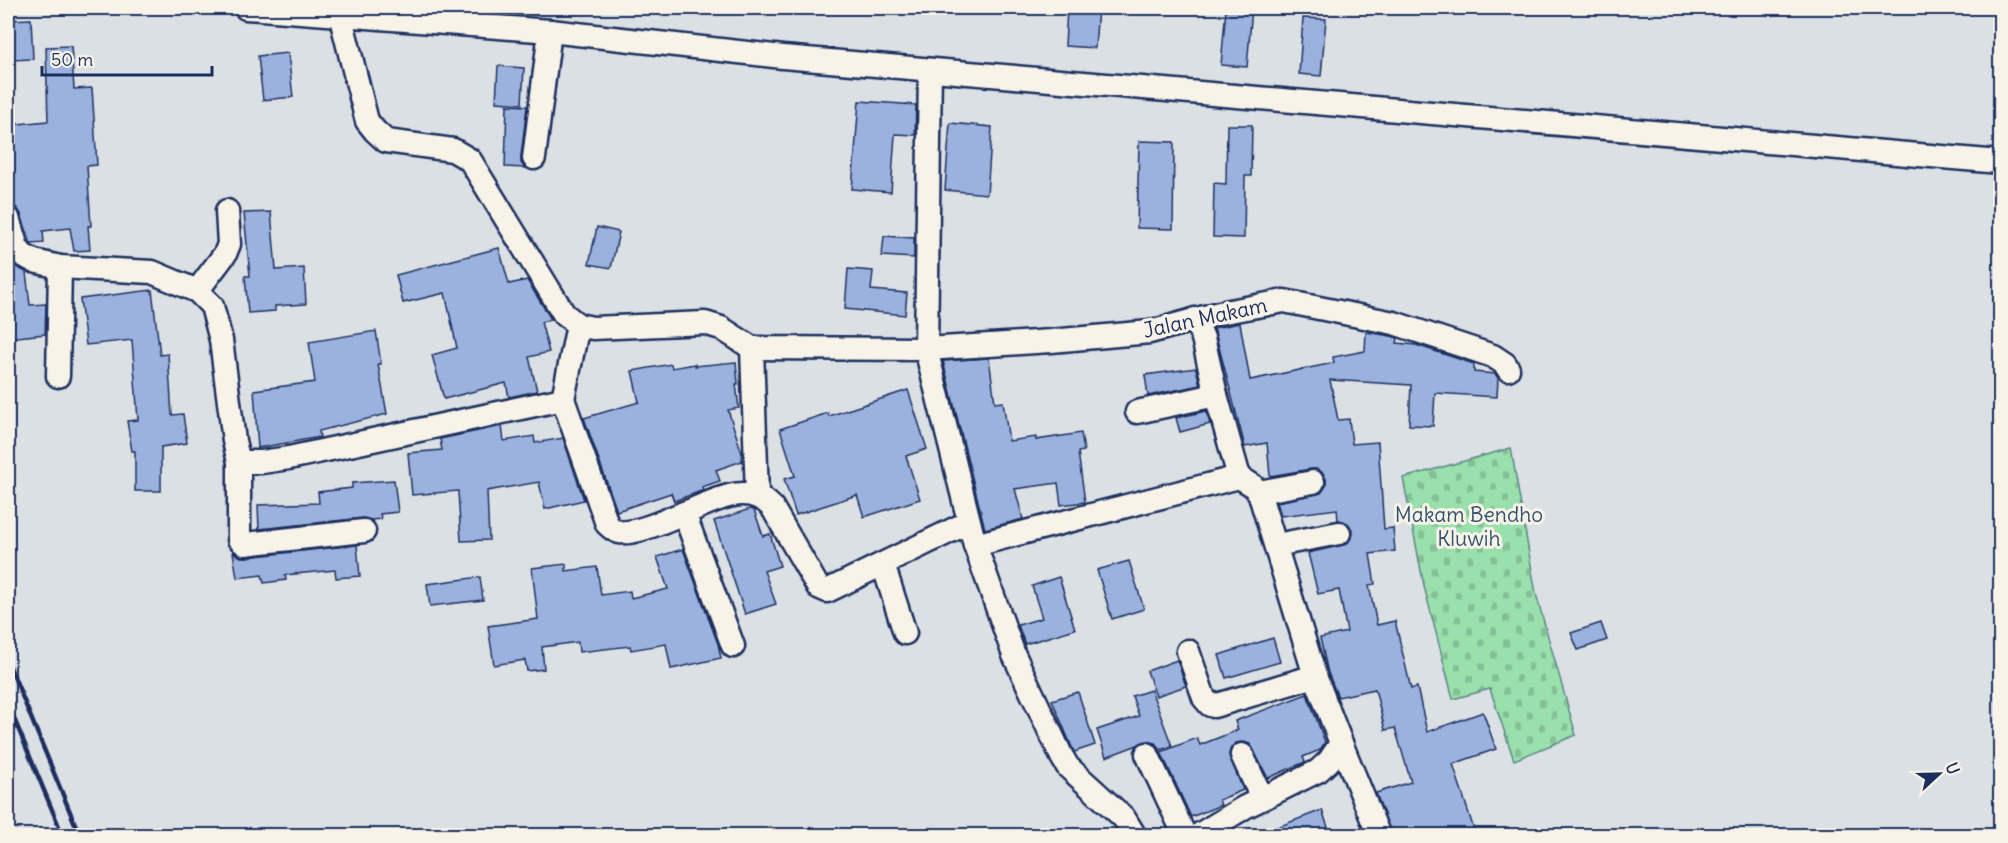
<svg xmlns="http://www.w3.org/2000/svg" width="2008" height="843" font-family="Delius,sans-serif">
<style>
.cemetery{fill:url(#cemetery-stones);stroke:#5a8885;stroke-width:1.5}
.building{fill:#9bb2df;stroke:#1b2f5e;stroke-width:1.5}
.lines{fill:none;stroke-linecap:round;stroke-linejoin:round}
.street-casing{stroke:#1b2f5e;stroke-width:27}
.street{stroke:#f7f3e8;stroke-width:22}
.rail{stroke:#1b2f5e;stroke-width:4.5}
.labels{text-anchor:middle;stroke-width:6;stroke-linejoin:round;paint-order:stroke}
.street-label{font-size:21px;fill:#1b2f5e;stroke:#f7f3e8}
.park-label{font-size:21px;fill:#34526e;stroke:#f7f3e8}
</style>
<defs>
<pattern id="cemetery-stones" width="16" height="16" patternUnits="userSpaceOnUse" patternTransform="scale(1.5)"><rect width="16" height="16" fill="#9ae0ac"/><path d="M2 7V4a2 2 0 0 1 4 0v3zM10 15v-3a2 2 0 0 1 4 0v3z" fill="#84c096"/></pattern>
</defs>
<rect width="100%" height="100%" fill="#dbe0e5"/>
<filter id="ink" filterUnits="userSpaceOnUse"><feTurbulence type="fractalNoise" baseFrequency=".0167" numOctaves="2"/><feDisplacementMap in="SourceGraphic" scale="12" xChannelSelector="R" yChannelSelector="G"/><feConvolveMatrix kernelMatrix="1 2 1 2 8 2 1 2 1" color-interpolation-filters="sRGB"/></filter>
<g filter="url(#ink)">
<polygon class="cemetery" points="1511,448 1536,594 1576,735 1514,760 1490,689 1453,699 1424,586 1403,478"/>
<g class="building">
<polygon points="1067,8 1098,8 1095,48 1065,46"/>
<polygon points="1226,8 1252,8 1247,67 1221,65"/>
<polygon points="1303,18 1326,19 1321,76 1299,74"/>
<polygon points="31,19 33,59 8,60 8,20"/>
<polygon points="71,46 74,89 92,88 97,165 87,166 91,226 88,226 90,250 74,251 70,228 43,231 44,243 31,244 21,214 17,208 8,205 8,125 48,121 46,47"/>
<polygon points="288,53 293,97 263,100 258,56"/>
<polygon points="498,66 524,68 522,104 496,102"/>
<polygon points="859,101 916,105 915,135 895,134 891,192 852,189"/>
<polygon points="507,105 527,106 521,156 521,163 525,168 505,167"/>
<polygon points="950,123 992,127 987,194 945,190"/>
<polygon points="1227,125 1252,125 1251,176 1245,176 1244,238 1213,237 1214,183 1226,184"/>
<polygon points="1139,141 1174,142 1173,229 1137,228"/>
<polygon points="271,212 276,270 304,268 306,304 275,306 275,311 248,313 245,276 250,276 244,213"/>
<polygon points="597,227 619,232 611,268 589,264"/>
<polygon points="884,236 914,238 914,258 882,256"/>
<polygon points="499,248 509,284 527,280 551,319 541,322 549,352 529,357 537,391 509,397 506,383 444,399 432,355 457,348 445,293 403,303 396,275"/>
<polygon points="8,258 16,267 26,272 30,305 46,304 45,334 8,338"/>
<polygon points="848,269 873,271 871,290 907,293 905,315 845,309"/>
<polygon points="152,290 160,355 168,354 172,415 183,414 187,443 161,447 161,491 135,491 135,451 132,451 127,421 138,420 132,340 86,345 80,299"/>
<polygon points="1240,323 1250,380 1334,363 1333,357 1365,351 1366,332 1391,336 1398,338 1397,343 1416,345 1474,364 1474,372 1495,374 1498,378 1497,397 1435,393 1433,426 1409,425 1411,385 1330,380 1338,420 1349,419 1352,444 1378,442 1384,529 1393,528 1395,551 1370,554 1375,584 1369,585 1377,625 1395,621 1411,689 1417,687 1427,732 1483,712 1496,749 1453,764 1476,836 1392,836 1376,793 1411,782 1395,728 1385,730 1375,689 1338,697 1328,673 1320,638 1347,632 1339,590 1318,594 1308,553 1347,544 1351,538 1352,530 1349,524 1338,520 1337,509 1281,516 1277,502 1321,493 1326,486 1326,479 1323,473 1317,469 1311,469 1270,476 1267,443 1245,447 1214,328"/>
<polygon points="376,331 381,364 378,364 387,414 319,431 320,437 258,448 254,390 315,382 309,342"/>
<polygon points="989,358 995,403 1003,402 1009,441 1036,437 1036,440 1081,433 1084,451 1078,452 1085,502 1061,505 1058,483 1015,489 1023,519 985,529 943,361"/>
<polygon points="736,362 738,384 736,384 739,408 728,410 742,453 742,461 716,470 720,481 702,487 704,490 674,501 671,493 617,511 584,418 639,402 632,371 671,364 672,368 695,364 695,366"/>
<polygon points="1196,368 1200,385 1148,396 1145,375"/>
<polygon points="908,390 927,449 906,456 920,499 864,517 857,495 796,515 784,479 795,476 780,429 828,413 829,416"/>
<polygon points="1206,411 1210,424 1180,432 1176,418"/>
<polygon points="502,426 504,441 534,436 535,443 563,438 584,500 545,509 539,482 487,491 489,540 461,541 458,491 412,495 408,453 442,450 440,439"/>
<polygon points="394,480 398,512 380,514 381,519 371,520 363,518 259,529 258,505 319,503 318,492 352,488 352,483"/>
<polygon points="750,509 754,510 763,536 770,534 780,566 764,571 776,604 745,614 714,521"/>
<polygon points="357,545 360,576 336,578 335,570 285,575 286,580 264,583 262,575 237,578 233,552 241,557 246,557"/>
<polygon points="683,549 718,644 721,658 671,669 666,644 631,650 630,646 579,652 578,642 542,647 544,669 527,671 525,660 494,665 488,626 538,619 532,568 566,564 566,571 597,567 601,595 630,591 631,598 668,589 657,557"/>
<polygon points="1129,561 1144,609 1112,619 1097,570"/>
<polygon points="480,577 483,600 430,606 427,584"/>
<polygon points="1059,577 1075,629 1025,644 1018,625 1042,618 1032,586"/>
<polygon points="1601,623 1607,640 1578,650 1571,633"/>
<polygon points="1273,638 1280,662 1226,678 1219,655"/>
<polygon points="1177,660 1186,686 1156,696 1147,671"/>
<polygon points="1151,690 1172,746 1160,750 1155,743 1148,741 1106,757 1097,730 1139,716 1132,696"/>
<polygon points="1078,692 1095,745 1074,752 1052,700"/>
<polygon points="1307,694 1325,742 1320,750 1303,757 1305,762 1268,778 1250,744 1244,742 1236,743 1231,748 1229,754 1243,790 1219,800 1221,805 1191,817 1161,752 1197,738 1200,745 1238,730 1235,721"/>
<polygon points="1322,810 1331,836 1260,836 1259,834"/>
</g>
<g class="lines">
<g class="street-casing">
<g id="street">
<polyline points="246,8 550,31 783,57 2000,162"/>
<polyline points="340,14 367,121 375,131 386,141 453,150 470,160 564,314 578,325 563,399"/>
<polyline points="930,70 926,349 975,545 1014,655 1062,757 1068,767 1124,818 1135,836"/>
<polyline points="534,158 550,31"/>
<path d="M8 218 17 248 23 255 34 261 60 267 152 272 197 291 212 306 221 340 234 441 239 462H262L289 458 563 399 607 524C610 527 614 531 619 532 636 535 668 519 684 513L733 646"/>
<polyline points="197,291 225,254 229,244 227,211"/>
<polyline points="1195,319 1203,338 1216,395 1239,477"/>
<polyline points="578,325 593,328 705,323 721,328 752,348 926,349 1051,341 1150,332 1219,313 1284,301 1394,323 1493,356 1505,364 1508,369"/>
<polyline points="752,348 757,496"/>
<polyline points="58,376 60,267"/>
<polyline points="1137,412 1216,395"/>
<polyline points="239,462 239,539 245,544 364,531"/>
<polyline points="1259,492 1313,482"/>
<path d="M684 513C714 502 746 480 772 507L818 587 827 591 969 522"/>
<polyline points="975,545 1239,477 1252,485 1259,492 1315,676 1341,743 1329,761 1318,771 1245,807 1197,836"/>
<polyline points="1276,545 1339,533"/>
<polyline points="883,564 905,633"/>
<polyline points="1188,651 1204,698 1210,705 1214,706 1315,676"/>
<polyline points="1341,743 1379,836"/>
<polyline points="1147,754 1185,836"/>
<polyline points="1242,755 1262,798"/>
</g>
</g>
<use href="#street" class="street"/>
<g class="rail">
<polyline points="8,662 80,836"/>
<polyline points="8,704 63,836"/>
</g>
</g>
</g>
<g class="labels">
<g class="street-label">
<text transform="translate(1205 318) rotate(-12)" y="7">Jalan Makam</text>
</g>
<g class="park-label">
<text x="1469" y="522">Makam Bendho<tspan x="1469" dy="24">Kluwih</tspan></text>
</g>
</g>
<rect width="2008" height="843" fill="none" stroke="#f7f3e8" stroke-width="30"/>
<rect x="15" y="15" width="1978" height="813" fill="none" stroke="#1b2f5e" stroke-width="2" filter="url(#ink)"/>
<g transform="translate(1939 774) rotate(68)" stroke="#f7f3e8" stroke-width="4.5" paint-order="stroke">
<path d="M0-4.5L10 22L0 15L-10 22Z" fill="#1b2f5e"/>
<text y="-9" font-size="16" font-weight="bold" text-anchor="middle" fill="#1b2f5e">U</text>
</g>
<path d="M42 66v9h170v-9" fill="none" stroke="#1b2f5e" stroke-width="3"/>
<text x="51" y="66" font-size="18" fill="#1b2f5e" stroke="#f7f3e8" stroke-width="4.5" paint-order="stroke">50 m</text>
</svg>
